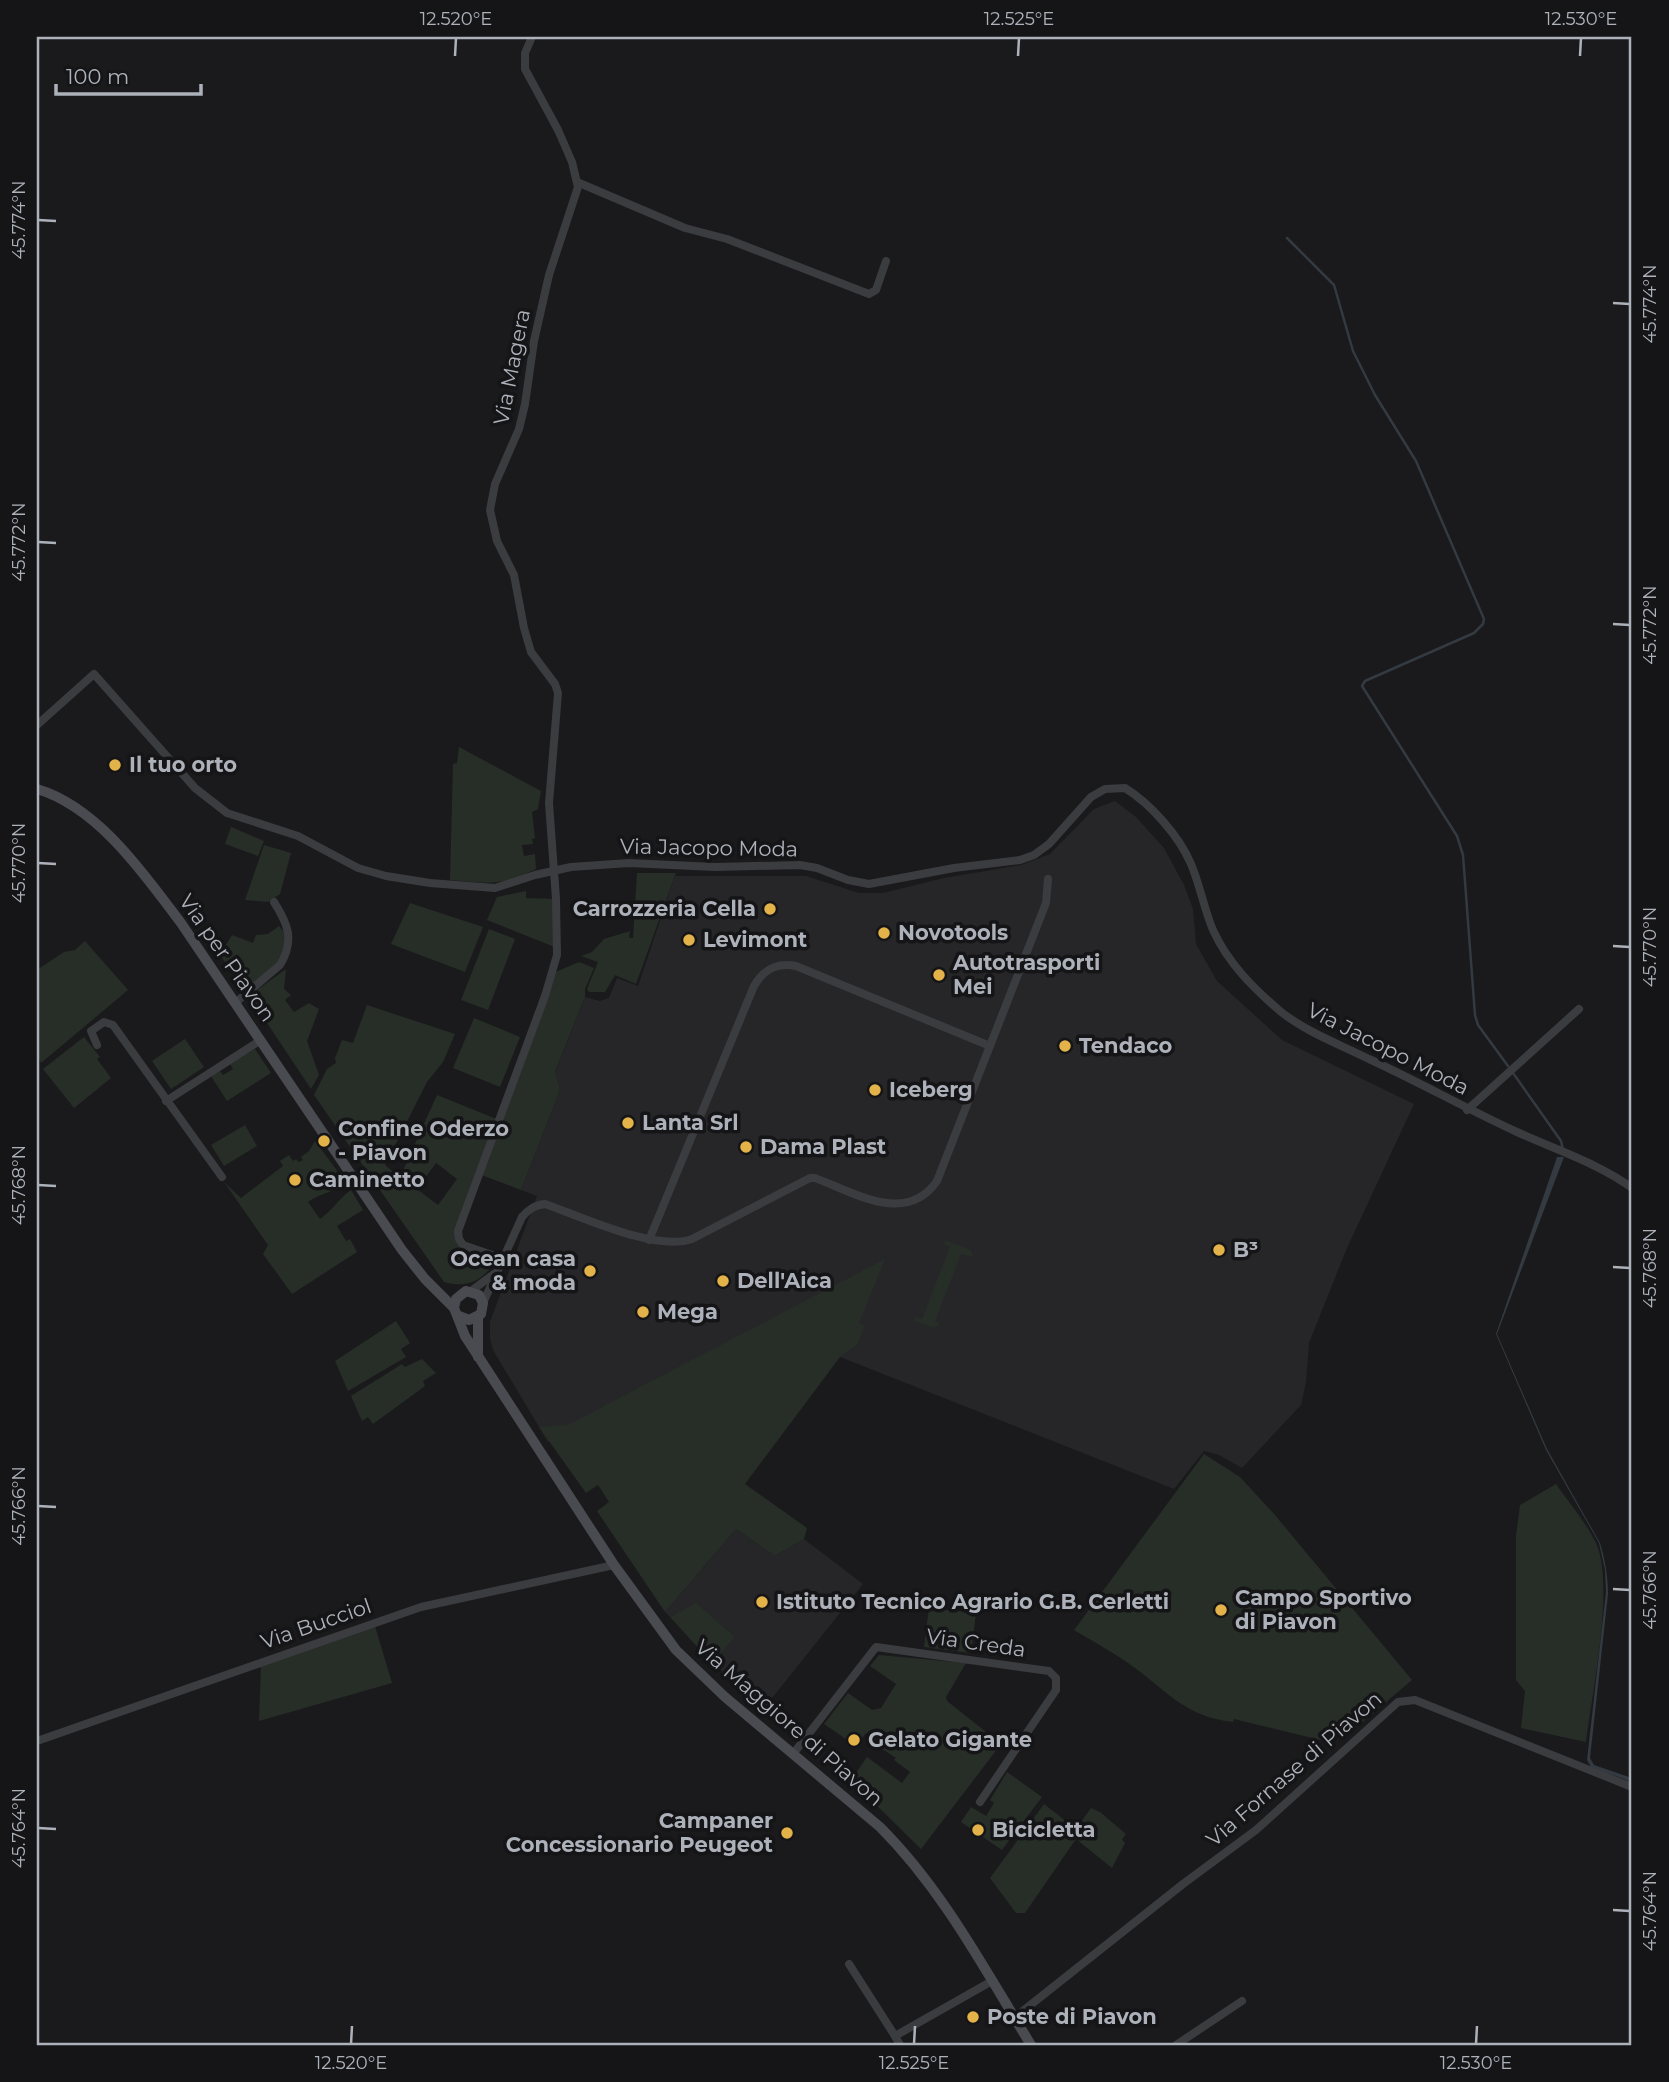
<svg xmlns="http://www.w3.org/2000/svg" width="1669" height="2082" font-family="Montserrat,sans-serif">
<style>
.built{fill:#262629}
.green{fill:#262e27;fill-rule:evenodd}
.water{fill:#333a41}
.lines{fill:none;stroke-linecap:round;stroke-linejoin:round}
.stream{stroke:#333a41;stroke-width:2.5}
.street{stroke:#3b3c40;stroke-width:8}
.secondary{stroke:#494b50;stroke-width:10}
.ticks{fill:none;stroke:#adb1ba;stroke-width:2.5}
.poi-dot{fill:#e3b34a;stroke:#151517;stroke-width:2.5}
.labels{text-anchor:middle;stroke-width:7;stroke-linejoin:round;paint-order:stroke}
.street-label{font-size:21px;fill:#adb1ba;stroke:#151517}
.poi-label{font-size:21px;font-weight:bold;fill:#adb1ba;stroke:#151517;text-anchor:start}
.neatline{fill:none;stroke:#adb1ba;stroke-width:2.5}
.ticks-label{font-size:18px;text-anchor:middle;fill:#adb1ba}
</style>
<rect width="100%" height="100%" fill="#1a1a1c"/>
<g class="built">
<polygon points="1115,801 1136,817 1164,848 1184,885 1193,909 1196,944 1217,981 1282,1040 1414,1104 1347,1248 1309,1343 1306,1382 1301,1405 1242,1468 1219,1455 1204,1451 1174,1489 840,1357 802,1322 548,1442 493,1350 490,1338 490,1322 537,1196 521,1190 560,1090 555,1073 585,997 600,1001 609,998 617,978 638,986 675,876 806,876 859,893 883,893 944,878 1021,865 1050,854 1094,809"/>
<polygon points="736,1529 775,1556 804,1539 863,1584 765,1707 712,1663 733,1640 733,1635 696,1604 670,1617 665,1612"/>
</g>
<g class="green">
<path d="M459 747 541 791 538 809 532 812 535 838 532 839 533 844 522 845 524 856 535 854 536 869C500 887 488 883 450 880L453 764 457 763Z"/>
<polygon points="231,827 264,841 258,856 225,844"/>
<polygon points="264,845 291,853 280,894 268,902 245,900"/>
<polygon points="637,873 676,873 636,984 615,975 605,992 589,992 587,989 598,962 581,956 592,952 604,939 630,931 629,938 633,938"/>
<polygon points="526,891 526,898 556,899 557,948 487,920 497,897"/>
<polygon points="410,903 483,927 465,972 391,944"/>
<polygon points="279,926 288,937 285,955 248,992 220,955 232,935 253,943 256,935 268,934"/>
<polygon points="489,929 515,939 488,1010 461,1000"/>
<polygon points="85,941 128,990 41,1063 37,1055 37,970 64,952 75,950"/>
<path d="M579 962 594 968 585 989V997L555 1072 560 1090 521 1190 479 1174 459 1239 498 1257C485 1279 470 1289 444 1282L314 1095 327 1069 336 1063 335 1058 342 1040 353 1043 367 1005 455 1034 443 1062 427 1082 385 1165 400 1177 437 1095 499 1120 553 973ZM436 1163 457 1179 438 1205 417 1189Z"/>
<polygon points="286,969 284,989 291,995 285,1000 294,1012 309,1003 319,1009 307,1041 319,1075 311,1089 249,996"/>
<polygon points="474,1018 520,1037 500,1087 453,1068"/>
<polygon points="84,1037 100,1057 97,1059 111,1078 74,1108 43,1069"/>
<polygon points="185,1039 204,1067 171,1089 152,1061"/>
<polygon points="255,1049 271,1073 227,1101 211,1076 220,1071 223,1075 233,1069 230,1064"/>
<polygon points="245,1125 257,1146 224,1166 211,1145"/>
<path d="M315 1141 347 1184C334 1192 320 1193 308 1202L320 1219C332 1211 338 1199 351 1190L363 1210 337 1226 346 1241 350 1239 357 1252 292 1294 263 1254 268 1245 224 1182 241 1198 283 1166 280 1161 289 1155 293 1161 296 1159 299 1162 303 1160 301 1157 309 1151Z"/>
<polygon points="945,1240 971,1250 973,1257 961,1254 935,1321 940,1324 934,1328 914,1321 916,1317 922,1319 950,1247 944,1244"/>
<polygon points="885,1259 859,1323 865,1326 857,1345 840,1357 745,1484 807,1528 804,1539 775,1556 736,1529 665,1612 597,1511 609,1502 598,1485 586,1493 539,1427 568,1425"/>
<polygon points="396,1321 410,1343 401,1349 406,1357 348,1391 335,1361"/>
<polygon points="422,1359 436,1373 423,1381 425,1386 373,1424 368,1417 362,1421 351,1396 402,1364 405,1367"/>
<path d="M1204 1454 1240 1477 1275 1515 1412 1680 1351 1732 1346 1727 1329 1742 1234 1719 1233 1722C1187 1717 1170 1694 1135 1668 1116 1654 1094 1642 1074 1630Z"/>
<path d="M1556 1484C1569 1503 1586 1522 1596 1543 1615 1584 1592 1694 1586 1742L1521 1728 1525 1691 1516 1680V1536L1520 1505Z"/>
<polygon points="696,1603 733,1635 733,1640 712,1663 670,1617"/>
<polygon points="929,1608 976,1613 971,1653 924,1647"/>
<polygon points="375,1626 392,1683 259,1721 261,1665"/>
<polygon points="879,1655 966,1663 946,1697 947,1701 1001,1744 921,1849 851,1780 867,1757 902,1783 910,1772 894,1760 896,1758 881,1748 882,1745 866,1733 856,1746 824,1724 848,1693 872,1710 881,1708 896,1684 870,1666"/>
<polygon points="1007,1772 1042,1797 1002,1850 961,1822 971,1807 986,1816 994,1803 990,1800"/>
<polygon points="1044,1804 1076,1829 1091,1808 1100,1812 1126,1834 1122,1839 1125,1843 1112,1868 1076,1839 1025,1913 1016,1913 990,1878"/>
</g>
<path class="water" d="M1557 1157H1564L1497 1334 1547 1449 1600 1543C1605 1560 1608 1576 1608 1594L1590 1758 1594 1765 1632 1778V1782L1591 1767 1587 1760 1606 1592 1605 1570 1599 1543 1546 1450 1496 1334Z"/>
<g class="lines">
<g class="stream">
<polyline points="1287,238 1334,285 1353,351 1375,395 1416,461 1484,619 1483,624 1474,633 1365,681 1362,686 1457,836 1463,855 1475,1015 1478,1025 1508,1066"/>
<polyline points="1513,1073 1561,1141 1563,1150"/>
</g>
<g class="street">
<polyline points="577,182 685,228 727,239 869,294 876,290 886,261"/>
<path d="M37 725 94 674 195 788 227 813 298 836 358 868 386 876 430 883 495 888 535 875 571 867 629 863 715 867 800 865 817 868 848 880 869 884 954 868 1020 860 1034 855 1049 844 1091 797 1105 789 1125 788C1151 804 1179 836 1191 864 1200 885 1204 909 1213 930 1228 963 1253 988 1280 1011 1306 1032 1339 1044 1369 1059 1419 1082 1467 1109 1517 1132 1554 1149 1600 1164 1632 1188"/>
<path d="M235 1003 280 965C295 940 288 924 274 902"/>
<polyline points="97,1045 91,1031 104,1022 113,1025 222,1177"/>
<polyline points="166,1101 261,1040"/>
<polyline points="1467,1110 1579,1009"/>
<path d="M649 1240 754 986C764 969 777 962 796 966L990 1046"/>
<polyline points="504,1259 463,1245 459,1239 458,1231 545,996 557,955 556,899 549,803 558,693 555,684 531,652 524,628 514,575 497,541 490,510 495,484 519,429 525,404 534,341 549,275 578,187 572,162 558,130 525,69 525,53 532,37"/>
<polyline points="471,1291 494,1274"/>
<path d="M483 1303 522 1217C529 1209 535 1205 545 1204 582 1217 656 1252 692 1239L810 1178H815C853 1192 906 1226 937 1181L1046 903 1048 879"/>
<polyline points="37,1741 421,1607 614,1565"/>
<polyline points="793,1754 876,1647 1049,1671 1056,1678 1056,1690 980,1802"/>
<polyline points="849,1964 895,2036"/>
<polyline points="1014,2018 1183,1884 1256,1830 1398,1702 1415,1700 1632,1787"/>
<polyline points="900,2045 895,2036 992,1981"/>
<polyline points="1176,2045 1242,2001"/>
</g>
<g class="secondary">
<path d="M37 789C98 807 144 874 181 923L402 1250 425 1279 454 1308"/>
<path d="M459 1316 469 1320 481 1314 483 1303 479 1295 466 1291 456 1299 454 1308 465 1336 614 1565 676 1650 725 1697 880 1827C943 1890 985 1970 1031 2045"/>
<polyline points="478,1317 478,1357"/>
</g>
</g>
<path class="ticks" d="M455 56 456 38M1018 56 1019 38M1580 56 1581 38M38 220 56 221M1613 303 1630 304M38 542 56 543M1613 624 1630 625M38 863 56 864M1613 946 1630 947M38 1185 56 1186M1613 1267 1630 1268M38 1506 56 1507M1613 1589 1630 1590M38 1828 56 1829M1613 1910 1630 1911M351 2044 352 2026M914 2044 915 2026M1476 2044 1477 2026"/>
<g class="poi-dot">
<circle cx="115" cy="765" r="7"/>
<circle cx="770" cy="909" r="7"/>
<circle cx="884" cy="933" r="7"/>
<circle cx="689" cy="940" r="7"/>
<circle cx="939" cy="975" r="7"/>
<circle cx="1065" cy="1046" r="7"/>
<circle cx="875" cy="1090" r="7"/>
<circle cx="628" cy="1123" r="7"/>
<circle cx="324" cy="1141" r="7"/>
<circle cx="746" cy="1147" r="7"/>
<circle cx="295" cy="1180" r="7"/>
<circle cx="1219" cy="1250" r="7"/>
<circle cx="590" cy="1271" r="7"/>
<circle cx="723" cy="1281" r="7"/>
<circle cx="643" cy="1312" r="7"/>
<circle cx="762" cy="1602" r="7"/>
<circle cx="1221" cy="1610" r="7"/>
<circle cx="854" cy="1740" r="7"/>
<circle cx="978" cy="1830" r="7"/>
<circle cx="787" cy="1833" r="7"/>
<circle cx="973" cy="2017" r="7"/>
</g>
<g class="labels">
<g class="street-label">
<text transform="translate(512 367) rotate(-79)" y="7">Via Magera</text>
<text transform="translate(709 848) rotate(1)" y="7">Via Jacopo Moda</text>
<text transform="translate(227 958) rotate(55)" y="7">Via per Piavon</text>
<text transform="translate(1388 1049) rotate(27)" y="7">Via Jacopo Moda</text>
<text transform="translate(316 1624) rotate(-19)" y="7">Via Bucciol</text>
<text transform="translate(976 1643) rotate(8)" y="7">Via Creda</text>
<text transform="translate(789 1723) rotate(41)" y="7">Via Maggiore di Piavon</text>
<text transform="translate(1294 1769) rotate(-41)" y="7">Via Fornase di Piavon</text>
</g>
<g class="poi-label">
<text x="129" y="772">Il tuo orto</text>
<text x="756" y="916" text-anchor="end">Carrozzeria Cella</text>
<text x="898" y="940">Novotools</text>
<text x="703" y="947">Levimont</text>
<text x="953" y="970">Autotrasporti<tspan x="953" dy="24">Mei</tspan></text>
<text x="1079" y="1053">Tendaco</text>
<text x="889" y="1097">Iceberg</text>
<text x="642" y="1130">Lanta Srl</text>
<text x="338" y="1136">Confine Oderzo<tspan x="338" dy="24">- Piavon</tspan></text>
<text x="760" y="1154">Dama Plast</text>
<text x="309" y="1187">Caminetto</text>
<text x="1233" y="1257">B³</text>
<text x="576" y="1266" text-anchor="end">Ocean casa<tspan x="576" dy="24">&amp; moda</tspan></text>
<text x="737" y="1288">Dell'Aica</text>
<text x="657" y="1319">Mega</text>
<text x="1235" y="1605">Campo Sportivo<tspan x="1235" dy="24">di Piavon</tspan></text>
<text x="776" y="1609">Istituto Tecnico Agrario G.B. Cerletti</text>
<text x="868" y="1747">Gelato Gigante</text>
<text x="773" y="1828" text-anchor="end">Campaner<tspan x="773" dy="24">Concessionario Peugeot</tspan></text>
<text x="992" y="1837">Bicicletta</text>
<text x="987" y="2024">Poste di Piavon</text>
</g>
</g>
<rect width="1669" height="2082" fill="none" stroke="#151517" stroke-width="77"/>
<path d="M56 84v10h145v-10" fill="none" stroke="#adb1ba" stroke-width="3.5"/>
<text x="66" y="84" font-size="21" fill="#adb1ba" stroke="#151517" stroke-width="5" paint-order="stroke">100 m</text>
<rect x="38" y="38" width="1592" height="2006" class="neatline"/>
<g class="ticks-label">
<text x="456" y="25">12.520°E</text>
<text x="1019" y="25">12.525°E</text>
<text x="1581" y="25">12.530°E</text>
<text transform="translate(19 220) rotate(-90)" y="6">45.774°N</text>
<text transform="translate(1650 304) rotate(-90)" y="6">45.774°N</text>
<text transform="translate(19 542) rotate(-90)" y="6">45.772°N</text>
<text transform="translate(1650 625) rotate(-90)" y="6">45.772°N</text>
<text transform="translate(19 863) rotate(-90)" y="6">45.770°N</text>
<text transform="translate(1650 947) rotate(-90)" y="6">45.770°N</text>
<text transform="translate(19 1185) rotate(-90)" y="6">45.768°N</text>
<text transform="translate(1650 1268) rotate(-90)" y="6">45.768°N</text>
<text transform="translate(19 1506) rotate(-90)" y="6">45.766°N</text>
<text transform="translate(1650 1590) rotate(-90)" y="6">45.766°N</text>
<text transform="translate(19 1828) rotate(-90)" y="6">45.764°N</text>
<text transform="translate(1650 1911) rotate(-90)" y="6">45.764°N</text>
<text x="351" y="2069">12.520°E</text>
<text x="914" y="2069">12.525°E</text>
<text x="1476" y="2069">12.530°E</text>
</g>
</svg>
